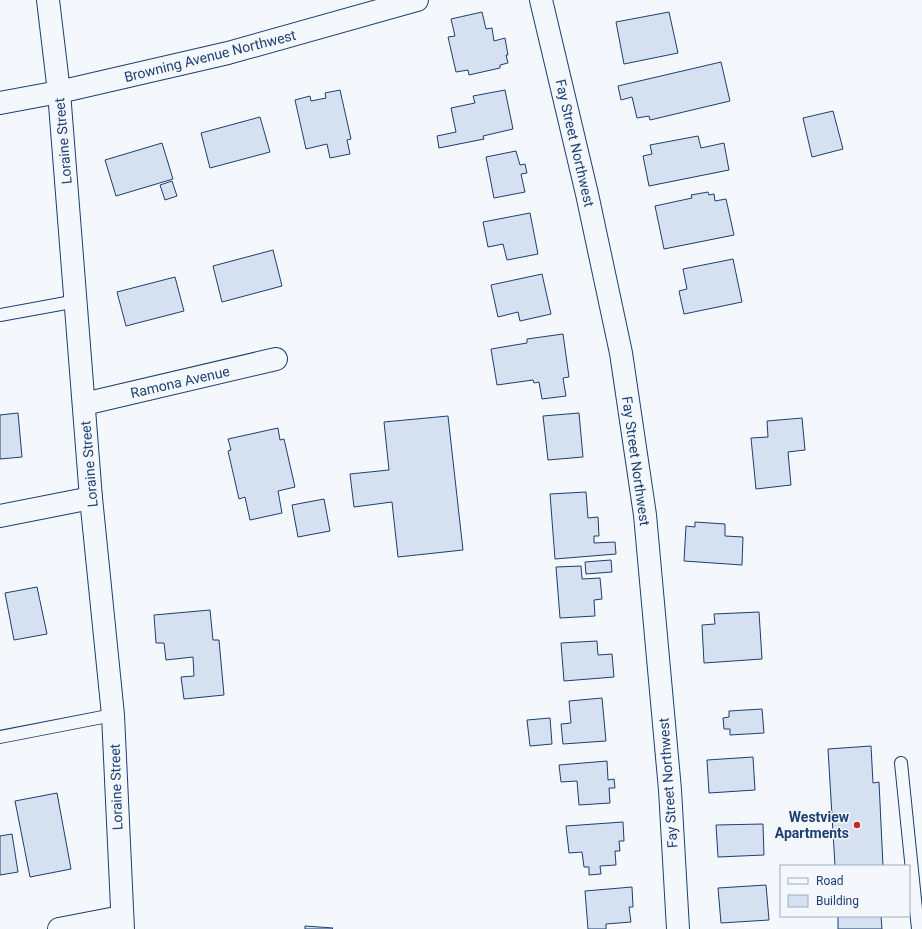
<svg xmlns="http://www.w3.org/2000/svg" width="922" height="929" font-family="Roboto,sans-serif">
<style>
.building{fill:#d5e0f0;stroke:#1d3f73}
.lines{fill:none;stroke-linecap:round;stroke-linejoin:round}
.service-casing{stroke:#1d3f73;stroke-width:14}
.minor-casing{stroke:#1d3f73;stroke-width:24}
.service{stroke:#f4f7fb;stroke-width:12}
.minor{stroke:#f4f7fb;stroke-width:22}
.poi-dot{fill:#c62828;stroke:#f4f7fb;stroke-width:1.5}
.labels{text-anchor:middle;stroke-width:3;stroke-linejoin:round;paint-order:stroke}
.street-label{font-size:14px;fill:#1d3f73;stroke:#f4f7fb}
.poi-label{font-size:14px;font-weight:bold;fill:#1d3f73;stroke:#f4f7fb;text-anchor:end}
</style>
<rect width="100%" height="100%" fill="#f4f7fb"/>
<g class="building">
<polygon points="482,12 486,29 492,28 494,41 505,38 508,55 506,55 508,63 500,65 500,68 469,75 468,70 456,72 448,37 455,36 451,19"/>
<polygon points="669,12 678,53 624,64 616,22"/>
<polygon points="721,62 730,101 650,120 649,116 637,118 632,97 621,100 618,86"/>
<polygon points="340,90 351,139 347,140 350,154 330,158 327,144 306,149 295,100 310,96 311,101 326,98 325,93"/>
<polygon points="505,90 513,129 483,136 484,139 439,148 437,136 456,132 451,108 475,103 473,96"/>
<polygon points="833,111 843,149 812,157 803,118"/>
<polygon points="260,117 270,152 210,168 201,133"/>
<polygon points="698,136 701,148 724,143 729,170 649,186 643,156 652,154 650,145"/>
<polygon points="162,143 173,179 116,196 105,160"/>
<polygon points="516,151 520,165 525,164 527,173 521,174 525,192 494,198 486,157"/>
<polygon points="172,181 177,196 165,200 160,185"/>
<polygon points="708,192 709,195 714,194 715,201 726,199 734,235 664,249 655,206 692,198 691,195"/>
<polygon points="530,213 538,254 507,260 503,244 488,247 483,222"/>
<polygon points="273,250 282,286 222,302 213,266"/>
<polygon points="733,259 742,302 684,314 679,291 687,289 683,269"/>
<polygon points="542,274 551,314 520,321 518,312 498,317 491,285"/>
<polygon points="175,277 184,311 126,326 117,292"/>
<polygon points="563,334 569,377 563,378 566,396 542,399 539,382 534,383 533,380 497,385 491,349 527,343 527,339"/>
<polygon points="18,413 22,457 0,459 0,415"/>
<polygon points="579,413 583,457 548,460 543,416"/>
<polygon points="448,416 463,550 398,557 392,502 354,507 350,474 389,470 384,422"/>
<polygon points="802,418 805,450 788,452 791,485 756,489 751,438 768,437 767,421"/>
<polygon points="278,428 280,440 284,439 295,487 278,491 282,513 250,520 245,497 239,499 228,451 231,450 228,439"/>
<polygon points="586,492 588,518 598,517 599,536 594,536 594,543 615,542 616,554 555,559 550,494"/>
<polygon points="324,499 330,531 298,537 292,505"/>
<polygon points="695,522 725,524 725,536 743,537 742,565 684,561 686,526 695,527"/>
<polygon points="611,560 612,572 586,574 585,562"/>
<polygon points="581,566 582,579 600,578 602,599 594,600 595,616 560,618 556,567"/>
<polygon points="37,587 47,634 14,640 5,593"/>
<polygon points="210,610 213,640 219,640 224,695 184,699 181,677 194,676 193,657 166,660 164,643 156,643 154,615"/>
<polygon points="759,612 762,659 704,663 702,625 715,624 714,614"/>
<polygon points="597,641 598,655 612,654 614,677 564,681 561,643"/>
<polygon points="602,698 606,741 563,744 561,724 571,723 569,701"/>
<polygon points="762,709 764,733 730,735 730,729 724,729 723,718 729,717 729,711"/>
<polygon points="550,718 552,744 530,746 527,720"/>
<polygon points="871,746 873,783 879,782 883,866 835,866 828,749"/>
<polygon points="753,757 755,790 709,793 707,760"/>
<polygon points="607,761 608,780 614,779 615,788 609,788 610,803 579,805 577,781 561,782 559,765"/>
<polygon points="57,793 71,869 30,877 15,801"/>
<polygon points="623,822 624,841 619,841 620,851 615,851 616,865 600,866 601,874 589,875 589,867 584,867 582,852 569,853 566,826"/>
<polygon points="763,824 764,855 718,857 716,825"/>
<polygon points="12,834 18,872 0,875 0,836"/>
<polygon points="766,885 769,920 721,923 718,888"/>
<polygon points="632,887 633,907 629,907 631,922 606,924 606,929 588,929 585,891"/>
<polygon points="838,916 881,916 882,929 838,929"/>
<polygon points="305,926 333,928 332,929 305,929"/>
</g>
<g class="lines">
<g class="service-casing">
<g id="service">
<polyline points="0,315 77,301"/>
<polyline points="0,737 113,715"/>
<polyline points="901,763 918,929"/>
</g>
</g>
<g class="minor-casing">
<g id="minor">
<polyline points="48,0 59,92 91,498 113,715 123,929"/>
<polyline points="541,0 587,194 621,353 645,515 670,790 678,929"/>
<polyline points="0,103 59,92 228,53 417,0"/>
<polyline points="84,404 276,359"/>
<polyline points="0,516 91,498"/>
<polyline points="59,929 121,917"/>
</g>
</g>
<use href="#service" class="service"/>
<use href="#minor" class="minor"/>
</g>
<circle class="poi-dot" cx="857" cy="825" r="4"/>
<g class="labels">
<g class="street-label">
<text transform="translate(210 56) rotate(-14)" y="5">Browning Avenue Northwest</text>
<text transform="translate(63 141) rotate(-95)" y="5">Loraine Street</text>
<text transform="translate(575 143) rotate(77)" y="5">Fay Street Northwest</text>
<text transform="translate(180 382) rotate(-13)" y="5">Ramona Avenue</text>
<text transform="translate(636 461) rotate(82)" y="5">Fay Street Northwest</text>
<text transform="translate(89 464) rotate(-95)" y="5">Loraine Street</text>
<text transform="translate(668 783) rotate(-94)" y="5">Fay Street Northwest</text>
<text transform="translate(116 787) rotate(-92)" y="5">Loraine Street</text>
</g>
<g class="poi-label">
<text x="849" y="822">Westview<tspan x="849" dy="16">Apartments</tspan></text>
</g>
</g>
<rect x="780" y="865" width="130" height="52" fill="#f4f7fb" stroke="#9eadc5"/>
<rect x="788" y="878" width="20" height="6" fill="#f4f7fb" stroke="#9eadc5"/>
<text x="816" y="885" font-size="12" fill="#1d3f73">Road</text>
<rect x="788" y="895" width="20" height="12" fill="#d5e0f0" stroke="#9eadc5"/>
<text x="816" y="905" font-size="12" fill="#1d3f73">Building</text>
</svg>
